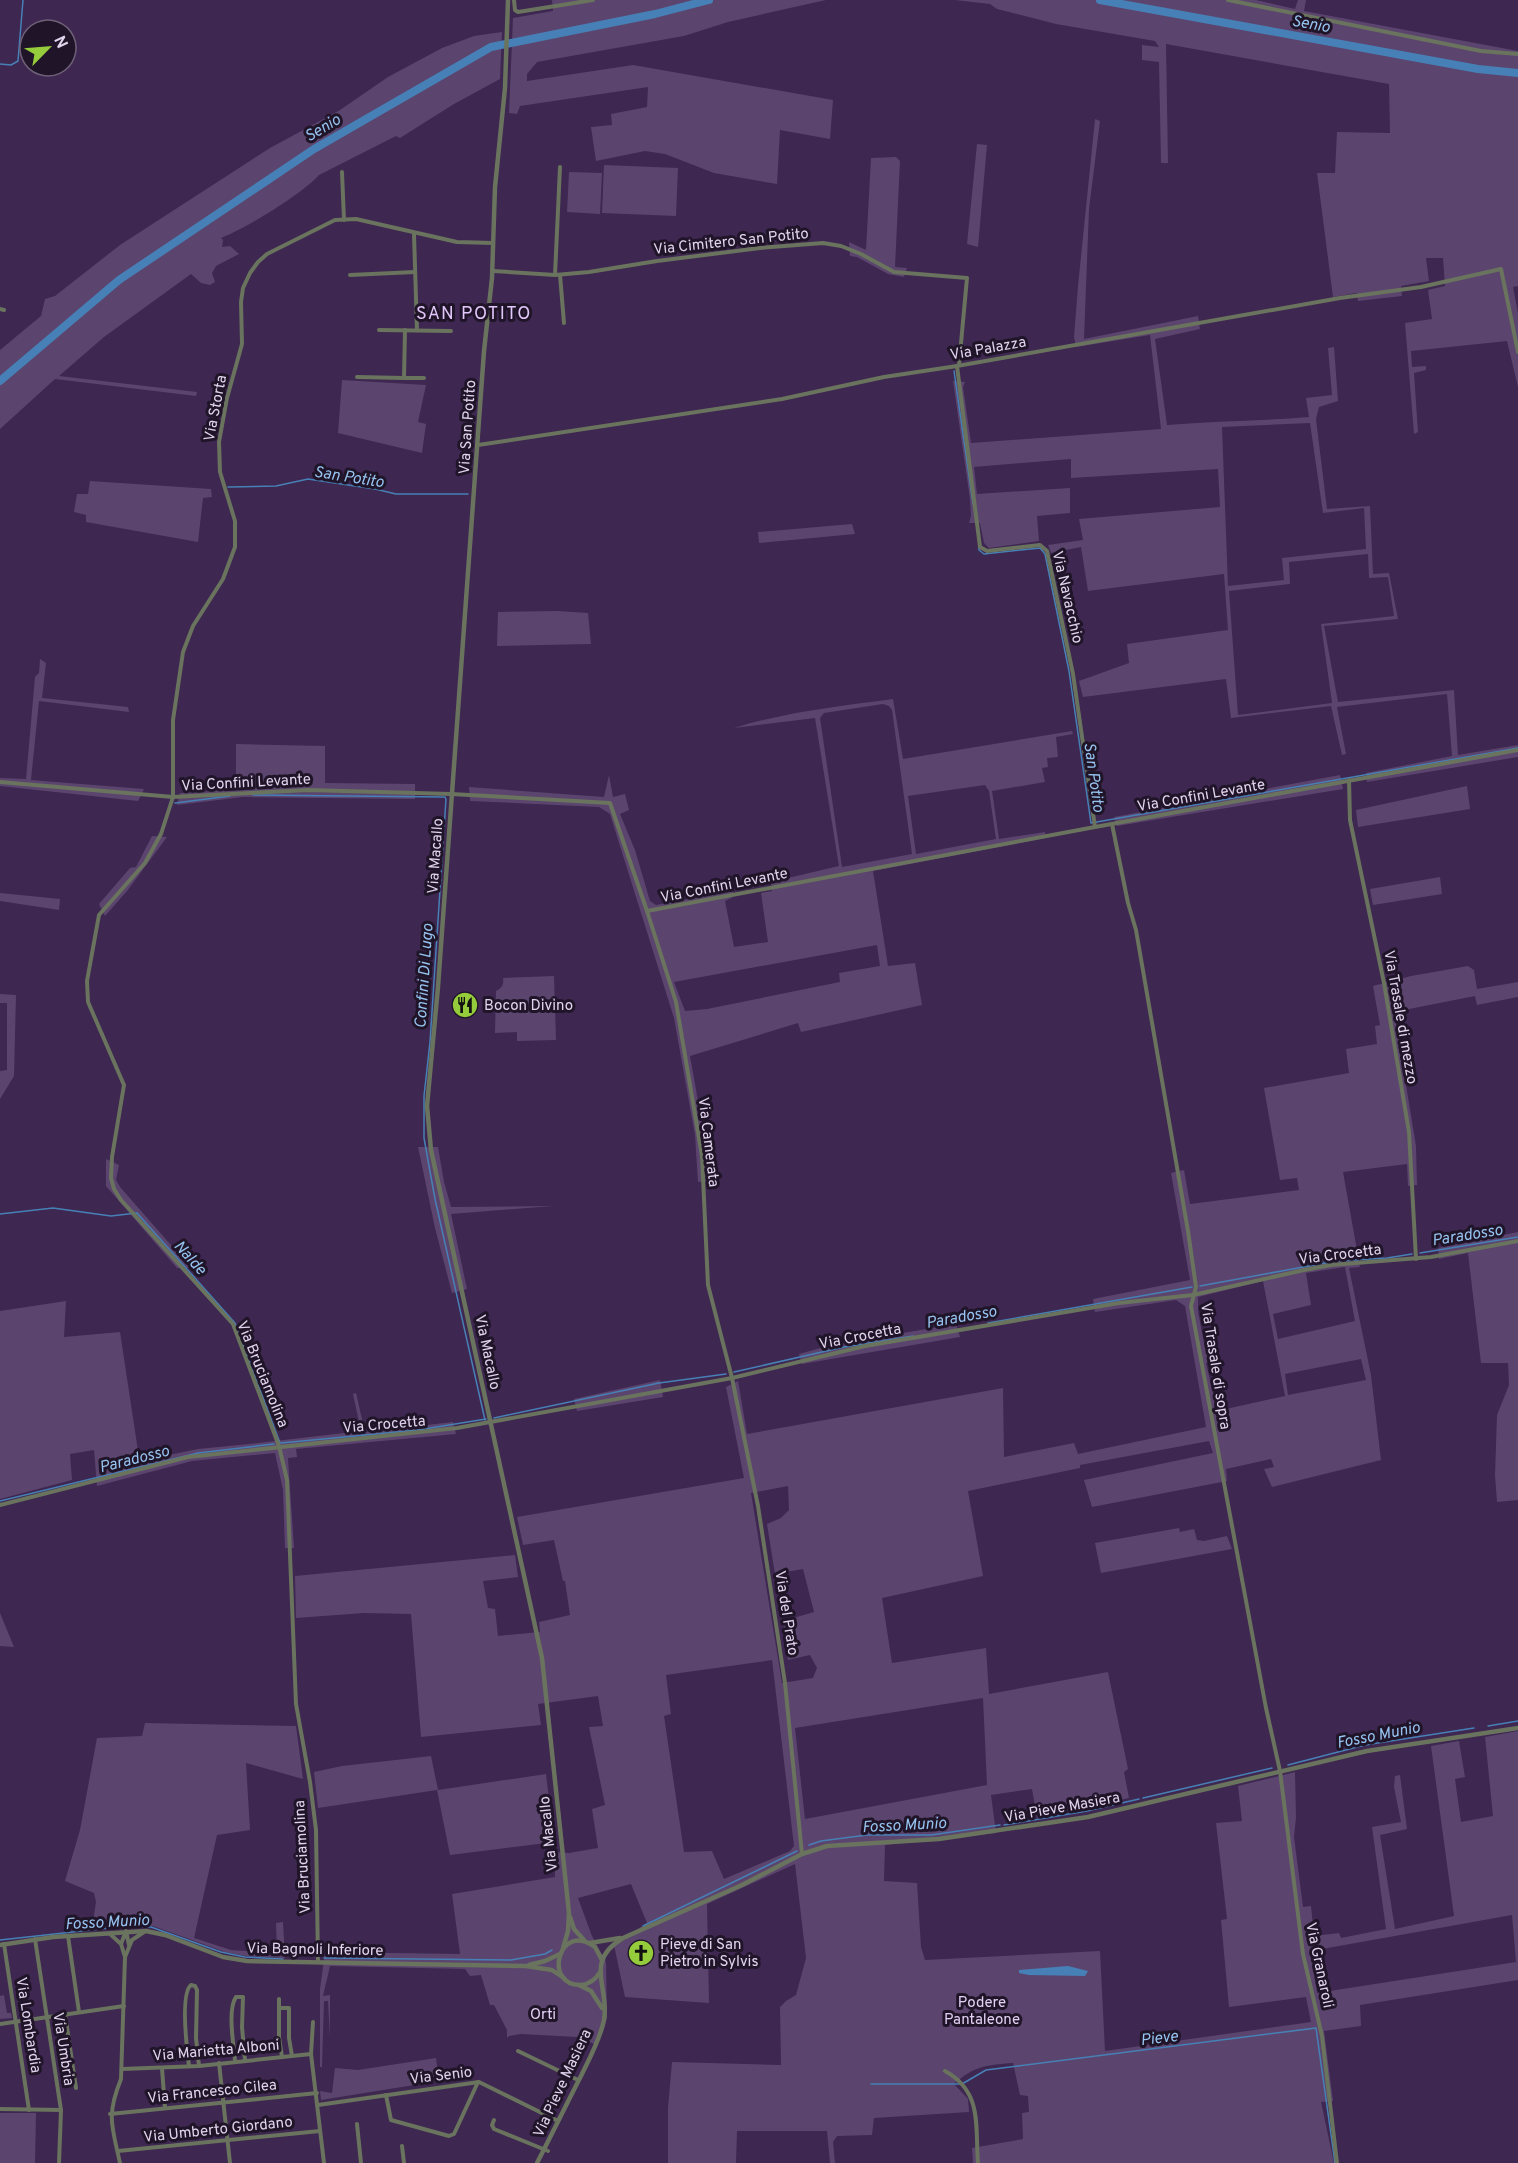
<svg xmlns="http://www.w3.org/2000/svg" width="1518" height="2163" font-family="Overpass,sans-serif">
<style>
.green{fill:#5b456e;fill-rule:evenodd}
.water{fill:#4780b6}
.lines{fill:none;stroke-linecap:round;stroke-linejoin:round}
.stream{stroke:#4780b6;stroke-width:1.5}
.river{stroke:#4780b6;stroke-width:8}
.minor{stroke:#69735e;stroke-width:4}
.tertiary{stroke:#69735e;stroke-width:4.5}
.labels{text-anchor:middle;stroke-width:6;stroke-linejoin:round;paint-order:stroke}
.street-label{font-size:15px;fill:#e2d4ee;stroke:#201528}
.poi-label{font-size:15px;fill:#e2d4ee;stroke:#201528;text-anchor:start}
.park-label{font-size:15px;fill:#e3d0f4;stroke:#201528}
.water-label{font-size:16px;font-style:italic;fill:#96c3f0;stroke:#201528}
.quarter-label{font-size:18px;letter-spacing:1.5px;fill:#e2c7fa;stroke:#201528}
</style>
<rect width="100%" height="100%" fill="#3e2750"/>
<g class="green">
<polygon points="552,0 826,0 728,22 684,36 537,62 527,74 527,81 633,65 833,100 830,139 780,130 777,184 714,173 665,154 645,151 596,161 591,127 612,125 611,114 647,107 648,87 520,106 517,114 509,113 513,18 553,11"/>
<polygon points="955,0 1256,0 1295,9 1298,0 1306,0 1304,11 1518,51 1518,286 1513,287 1518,313 1518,387 1507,341 1411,351 1412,367 1426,366 1426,370 1414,373 1418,432 1414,434 1405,323 1432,319 1428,290 1445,286 1443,258 1426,258 1429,281 1401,286 1402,296 1358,301 1357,293 1333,297 1317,173 1335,173 1337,132 1390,133 1389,84 1166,44 1168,163 1161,163 1159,62 1142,60 1142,45 1159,47 1155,41 1056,24 997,9 990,4"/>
<path d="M502 32 500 79 454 104 400 138 396 136 319 175C302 194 245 229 221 238L223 240 222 247 230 246 239 254 216 266 212 273 215 282 210 285 201 283 191 274 104 337 59 376 197 392 196 396 55 379 0 429V350L41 316 45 299 55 296 120 245 270 148 340 110 388 77 442 48 474 36Z"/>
<path d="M1095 119 1100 121 1089 209 1084 339 1198 316 1200 329 1155 339 1167 425C1214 421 1261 421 1309 417L1306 398 1332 395 1328 348 1334 347 1338 401 1319 407 1316 419 1327 509 1370 506 1373 574 1389 573 1398 619 1324 626 1338 702 1454 690 1458 755 1518 745V757L1367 782 1366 773 1452 756 1447 694 1337 707 1346 754 1342 755 1331 706 1231 718 1226 679 1083 697 1079 681 1129 663 1127 644 1228 630 1224 574 1088 591 1081 547 1051 553 1048 545 1083 540 1079 519 1220 507 1218 469 1071 478V459L974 467 977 494 1070 488V513L1037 516 1039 541 989 548 984 543 980 523H969L971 516 970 499 953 381 965 382 963 387 971 443 1161 429 1150 335 1076 347 1074 337 1078 286ZM1310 423 1323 513 1364 508 1366 549 1282 558 1284 580 1228 586 1222 427ZM1368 554 1369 578 1388 577 1394 616 1321 624 1332 703 1238 715 1229 591 1290 584 1289 562Z"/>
<polygon points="977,144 987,145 978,247 967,244"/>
<polygon points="896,157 900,161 895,267 907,268 904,277 888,274 857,257 850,256 849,242 866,250 871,158"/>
<polygon points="604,165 678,168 676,216 602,213"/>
<polygon points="569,172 602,173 600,214 567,212"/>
<polygon points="342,380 426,385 418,422 426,424 422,453 338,433"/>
<polygon points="90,481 211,489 212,497 203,498 198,542 86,522 86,515 74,512 77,494 88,494"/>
<polygon points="852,524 855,534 759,543 758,532"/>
<polygon points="558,611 588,613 591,644 497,646 498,612"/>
<polygon points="40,659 46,663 42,698 128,707 129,712 39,701 31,780 144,789 138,801 0,786 0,778 26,779 35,677 39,673"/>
<path d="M893 699 903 759 1072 731 1073 734 1056 737 1058 757 1047 758 1048 767 1042 768 1045 782 992 791 999 839 1045 832 1046 838 873 871 888 966 915 963 922 1005 801 1032 798 1023 690 1056 707 1152 709 1181 698 1182 695 1135 674 1018 610 814 599 807 470 801 469 787 604 797 609 775 613 797 625 794 629 810 620 814 635 850 650 901 656 905 733 891V897L725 901 734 947 768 942 761 893 772 891 771 882 839 866 815 718 734 728C786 712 840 706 893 699ZM883 704 889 706 892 710 912 854 842 867 820 718 824 713ZM985 785 989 791 996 839 916 854 908 796ZM877 945 880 966 839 973 840 982 707 1009 685 1011 674 982Z"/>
<polygon points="236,744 325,746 325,783 415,784 415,799 243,797 177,805 180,793 202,792 236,788"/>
<polygon points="1340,775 1343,789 1117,826 1114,817"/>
<polygon points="1467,786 1470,809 1358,827 1356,810"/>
<polygon points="152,836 167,837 127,891 105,916 99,904 130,868 136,867"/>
<polygon points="1440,877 1442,894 1373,905 1370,889"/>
<polygon points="0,893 60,899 59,910 0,901"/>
<path d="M1468 966 1474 970 1477 989 1518 982V997L1477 1005 1475 996 1394 1012 1416 1146 1417 1185 1408 1186 1407 1164 1343 1172 1360 1267 1349 1268 1371 1375 1381 1460 1272 1487 1264 1469 1274 1467 1271 1459 1226 1469 1227 1481 1092 1507 1084 1480 1213 1453 1209 1441 1080 1465V1468L968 1491 983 1576 882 1598 892 1663 986 1648 989 1694 1108 1672 1128 1769 1124 1772 1129 1798 1037 1818 1032 1789 991 1795 996 1833 885 1845 884 1881 917 1883 921 1947 925 1960 1100 1951 1105 2051 1311 2022 1306 1997 1229 2007 1221 1920 1227 1919 1216 1823 1242 1821 1238 1786 1295 1772 1296 1817 1294 1837 1303 1907 1311 1906 1314 1936 1339 1933 1341 1938 1386 1929 1372 1827 1401 1822 1394 1787 1395 1776 1400 1775 1407 1829 1380 1835 1395 1929 1454 1916 1431 1746 1459 1741 1465 1777 1455 1779 1461 1822 1493 1816 1485 1737 1518 1731V1980L1360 2005 1361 2026 1324 2031 1333 2101 1321 2102 1334 2163H973L972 2148 1023 2139 1022 2113 1029 2112 1028 2096 1020 2095 1013 2063C986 2065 974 2066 954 2084L968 2099 969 2112 874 2118 872 2135 837 2136 833 2142 835 2163H830L827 2131H737L736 2163H668V2108L672 2062 781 2065 780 2007 786 2001 796 1995 806 1958 795 1864 707 1904 709 2003 625 1997 614 1945 647 1923 631 1884 578 1898 592 1936 606 1962 607 2018 597 2045 577 2037 521 2034 509 2036 507 2038V2030L494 2005H490L481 1975 470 1976 465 1969 330 1966 323 1996 330 1995V2037L328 2001H324L322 2067H320V1989L325 1952 460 1954 452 1894 555 1877 554 1852 569 1853 598 1848 592 1809 605 1805 589 1727 603 1726 598 1696 538 1704 541 1725 421 1737 411 1614 364 1613 296 1618 295 1576 515 1555 518 1577 483 1581 488 1608 495 1609 498 1636 540 1632 539 1622 570 1615 565 1581H563L554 1540 523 1545 517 1517 744 1478 726 1387 738 1381 747 1434 1003 1388 1004 1457 1074 1443 1078 1454 1206 1427 1185 1306 1176 1300 1095 1312 1093 1299 1190 1280 1171 1173 1184 1170 1190 1204 1299 1190 1297 1178 1280 1180 1264 1088 1349 1073 1346 1049 1377 1044 1375 1026 1380 1025 1373 986 1411 976ZM1345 1267 1355 1321 1278 1339 1273 1314 1311 1305 1306 1273ZM1263 1281 1285 1396 1217 1411 1206 1363 1213 1360 1211 1349H1205L1198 1311V1297ZM1361 1359 1366 1380 1288 1395 1285 1374ZM788 1486 789 1510 781 1518 767 1524 775 1574 803 1569 814 1612 783 1621 788 1660 810 1655 817 1668 813 1678 782 1683 751 1493ZM772 1660 794 1846 790 1851 724 1879 712 1851 684 1852 664 1716 671 1714 666 1675ZM983 1698 987 1785 805 1819 795 1728ZM1512 1915 1516 1962 1317 1993 1311 1951Z"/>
<path d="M554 976 556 1040 517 1041V1032L495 1033 496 991C502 988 504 985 503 978Z"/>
<polygon points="0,994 16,995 14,1076 0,1099 0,1071 7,1070 7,1003 0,1003"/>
<polygon points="418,1147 438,1147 444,1182 451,1207 553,1206 451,1214 467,1289 452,1293 435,1228"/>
<polygon points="106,1159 119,1165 116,1180 120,1187 191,1268 177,1268 106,1186"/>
<polygon points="1518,1232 1518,1500 1497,1502 1495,1475 1497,1415 1509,1385 1508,1363 1481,1363 1468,1253 1439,1259 1438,1248"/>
<polygon points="66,1301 64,1337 120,1332 140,1464 164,1456 198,1449 249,1444 361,1431 353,1394 356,1393 365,1432 453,1422 456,1434 296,1449 297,1457 288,1458 294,1548 285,1548 283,1490 275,1453 192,1461 97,1486 94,1450 70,1454 72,1480 0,1499 0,1311"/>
<polygon points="956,1324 960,1337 802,1364 799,1354 832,1345"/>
<polygon points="660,1380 663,1397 577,1411 574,1399"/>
<polygon points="1179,1528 1180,1532 1194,1529 1197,1540 1204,1541 1227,1536 1232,1549 1101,1573 1095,1543"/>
<polygon points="0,1613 14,1647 0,1646"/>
<polygon points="145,1723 296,1726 303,1779 246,1763 250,1830 217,1835 194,1938 231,1950 277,1953 276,1923 283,1922 285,1958 246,1956 225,1952 153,1926 92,1928 96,1902 94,1893 65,1881 80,1830 97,1738 142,1736"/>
<polygon points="431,1756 438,1790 546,1774 554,1842 450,1855 437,1790 318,1808 314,1772 342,1766"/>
<polygon points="4,1995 7,2013 11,2013 12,2018 0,2019 0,1996"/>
<polygon points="436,2058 439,2081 321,2100 320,2091 332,2093 335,2068 358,2070"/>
<polygon points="0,2113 36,2113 35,2163 0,2163"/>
</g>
<polygon class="water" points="1068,1966 1088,1971 1085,1976 1029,1975 1019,1973 1019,1970"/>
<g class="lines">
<g class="stream">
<polyline points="0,64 11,65 18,61 23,0"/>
<polyline points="954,371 973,504"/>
<polyline points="228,487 276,486 308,479 375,489 396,494 468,494"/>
<polyline points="979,547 979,550 984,554 1040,548 1045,554 1069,671 1091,823 1518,748"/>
<polyline points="253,795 445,797 446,799 430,1042 424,1096 424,1138 435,1199 485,1420"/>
<polyline points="175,803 230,796"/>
<polyline points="0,1214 53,1208 111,1216 137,1213 235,1323 280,1443"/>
<polyline points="1420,1253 1518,1237"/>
<polyline points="1200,1286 1336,1261 1387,1258 1412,1254"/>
<polyline points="988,1323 1192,1287"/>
<polyline points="734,1372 844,1347 913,1336"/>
<polyline points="494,1418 659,1383 726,1374"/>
<polyline points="281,1443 418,1430 486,1419"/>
<polyline points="0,1501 198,1453 274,1444"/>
<polyline points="1488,1726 1518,1721"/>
<polyline points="1288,1765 1365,1745 1474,1728"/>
<polyline points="1143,1798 1272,1768"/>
<polyline points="1004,1825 1087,1811 1139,1799"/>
<polyline points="809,1845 821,1841 867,1835 931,1835 1000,1825"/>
<polyline points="643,1926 797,1851"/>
<polyline points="0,1940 127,1926 151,1927 221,1952 245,1957 283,1959"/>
<polyline points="324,1958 511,1960 545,1954 552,1950"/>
<polyline points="871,2084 962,2084 986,2070 1316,2028 1335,2163"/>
</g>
<g class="river">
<polyline points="1100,0 1478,69 1518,73"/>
<polyline points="0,381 119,280 314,149 491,47 655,14 709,0"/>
</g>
<g class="minor">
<polyline points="514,0 515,10 518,12 593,0"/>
<polyline points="1228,0 1481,51 1518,54"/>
<polyline points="342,172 344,220"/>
<polyline points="414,234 417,330"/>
<polyline points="493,271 555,275 589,272 657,261 760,248 823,243 841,246 861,254 894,272 967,278 959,365"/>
<polyline points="350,275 415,272"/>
<polyline points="555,275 560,167"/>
<polyline points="560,275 564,323"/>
<polyline points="0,309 4,310"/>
<polyline points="379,330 451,331"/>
<polyline points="957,366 980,547 987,551 1040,545 1047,551 1073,674 1095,827"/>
<polyline points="357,377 404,378 405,330"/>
<polyline points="404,378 424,378"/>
<polyline points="478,445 782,399 884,377 957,366 1340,298 1421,287 1501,269 1518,352"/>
<polyline points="1349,780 1350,820 1384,983 1409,1132 1416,1259"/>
<polyline points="0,782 173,797 308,790 451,794 610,803 647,911 1095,827 1518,750"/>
<polyline points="1112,824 1128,903 1136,930 1188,1231 1196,1287 1191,1306 1266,1708 1280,1771 1303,1954 1322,2036 1337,2163"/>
<polyline points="647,911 676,1002 702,1156 708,1285 732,1378 758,1506 785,1683 802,1854"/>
<polyline points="0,1505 188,1457 457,1428 732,1378 865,1346 1119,1303 1193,1295 1304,1270 1331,1265 1431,1257 1518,1241"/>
<polyline points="110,1934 121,1944 125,1957"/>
<polyline points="68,1936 79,2012"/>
<polyline points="35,1939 61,2110 59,2163"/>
<polyline points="4,1944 29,2110"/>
<polyline points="121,1944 126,1931 129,1945"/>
<polyline points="318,1962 316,1830 310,1782 296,1704 287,1480 279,1446 233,1324 121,1200 114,1189 111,1178 112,1157 124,1085 88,1002 87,981 99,915 145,863 161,834 173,797 173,720 183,652 193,626 223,579 235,547 235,521 220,472 219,442 227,398 242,344 241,302 243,288 250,273 258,262 267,254 335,220 356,219 457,242 493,243"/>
<polyline points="279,1999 279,2037 282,2057"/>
<polyline points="279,2008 289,2008 289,2038 292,2056"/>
<polyline points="65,2014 76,2088"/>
<polyline points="313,2022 311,2054 324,2163"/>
<polyline points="0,2024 124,2006"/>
<polyline points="518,2051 578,2080"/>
<path d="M235 2061C234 2046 227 2010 236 1997H243L242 2027 245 2060"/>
<polyline points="219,2063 230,2163"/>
<path d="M189 2066C187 2050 180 1994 191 1985L195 1986 197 1990 196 2038 199 2066"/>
<polyline points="162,2068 165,2108"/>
<polyline points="122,2069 199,2066 311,2054"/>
<path d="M945 2071C983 2092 975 2126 978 2163"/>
<polyline points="386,2095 391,2120 449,2136 454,2134 478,2082"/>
<polyline points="318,2105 479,2082 558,2121"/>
<polyline points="0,2109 61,2110"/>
<polyline points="110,2114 317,2093"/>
<polyline points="494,2120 492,2125 494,2129 548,2151"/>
<polyline points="357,2124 361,2163"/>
<polyline points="402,2146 404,2163"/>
<polyline points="118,2151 320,2131"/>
<path d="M120 2163C112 2126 106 2116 121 2079L125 1957 132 1940 144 1932"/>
</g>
<g class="tertiary">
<polyline points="508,0 505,88 495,187 492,278 484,351 438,987 427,1106 431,1150 542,1658 569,1913 568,1931 563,1948"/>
<polyline points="570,1917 574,1929 584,1940"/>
<polyline points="590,1943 620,1938"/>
<polyline points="0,1945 53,1937 146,1931 165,1935 223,1957 247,1961 526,1966 552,1970 564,1978"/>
<polyline points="529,1965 545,1961 560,1954"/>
<path d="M600 1972C596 1979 590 1984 581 1985 542 1986 559 1920 595 1947L602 1960"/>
<polyline points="579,1985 591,1991 602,2008"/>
<path d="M537 2163C552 2134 566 2105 581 2076 589 2059 600 2040 604 2020 610 1987 583 1962 623 1938L742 1885 802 1854 827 1846 939 1839 1088 1817 1367 1751 1518 1728"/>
</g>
</g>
<defs>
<g id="restaurant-disc" transform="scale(1.35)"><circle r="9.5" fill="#94cc3c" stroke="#201528"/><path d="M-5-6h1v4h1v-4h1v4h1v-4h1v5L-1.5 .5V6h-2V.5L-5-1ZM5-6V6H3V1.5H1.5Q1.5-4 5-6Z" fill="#111"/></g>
<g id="church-disc" transform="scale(1.35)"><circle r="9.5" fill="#94cc3c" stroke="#201528"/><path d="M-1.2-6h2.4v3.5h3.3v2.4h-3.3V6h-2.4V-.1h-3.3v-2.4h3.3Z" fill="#111"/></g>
</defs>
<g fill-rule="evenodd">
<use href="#restaurant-disc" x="465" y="1005"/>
<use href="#church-disc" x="641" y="1953"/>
</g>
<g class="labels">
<g class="street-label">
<text transform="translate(731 241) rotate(-6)" y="5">Via Cimitero San Potito</text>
<text transform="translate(988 348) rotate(-10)" y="5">Via Palazza</text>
<text transform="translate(215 408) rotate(-79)" y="5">Via Storta</text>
<text transform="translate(467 427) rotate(-86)" y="5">Via San Potito</text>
<text transform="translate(1068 597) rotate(77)" y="5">Via Navacchio</text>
<text transform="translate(246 782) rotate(-3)" y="5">Via Confini Levante</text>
<text transform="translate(1201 795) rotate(-10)" y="5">Via Confini Levante</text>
<text transform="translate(435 856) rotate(-86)" y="5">Via Macallo</text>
<text transform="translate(724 885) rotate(-11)" y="5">Via Confini Levante</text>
<text transform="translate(1401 1017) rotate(80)" y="5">Via Trasale di mezzo</text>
<text transform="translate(709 1142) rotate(83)" y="5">Via Camerata</text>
<text transform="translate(1340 1254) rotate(-7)" y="5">Via Crocetta</text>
<text transform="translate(860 1336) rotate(-11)" y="5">Via Crocetta</text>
<text transform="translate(488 1352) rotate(78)" y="5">Via Macallo</text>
<text transform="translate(1216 1366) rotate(81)" y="5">Via Trasale di sopra</text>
<text transform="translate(263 1374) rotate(68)" y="5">Via Bruciamolina</text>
<text transform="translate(384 1424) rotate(-5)" y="5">Via Crocetta</text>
<text transform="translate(787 1613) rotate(81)" y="5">Via del Prato</text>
<text transform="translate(1062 1807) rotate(-10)" y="5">Via Pieve Masiera</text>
<text transform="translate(548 1834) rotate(-96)" y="5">Via Macallo</text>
<text transform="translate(302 1857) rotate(-93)" y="5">Via Bruciamolina</text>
<text transform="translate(315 1949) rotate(1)" y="5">Via Bagnoli Inferiore</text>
<text transform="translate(1320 1965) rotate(78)" y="5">Via Granaroli</text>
<text transform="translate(29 2025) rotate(81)" y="5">Via Lombardia</text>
<text transform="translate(64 2049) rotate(81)" y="5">Via Umbria</text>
<text transform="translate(216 2050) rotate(-5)" y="5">Via Marietta Alboni</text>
<text transform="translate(441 2075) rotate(-7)" y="5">Via Senio</text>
<text transform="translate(562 2083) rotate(-65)" y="5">Via Pieve Masiera</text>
<text transform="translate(212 2091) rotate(-6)" y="5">Via Francesco Cilea</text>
<text transform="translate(218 2129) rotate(-6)" y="5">Via Umberto Giordano</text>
</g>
<g class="poi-label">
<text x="484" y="1010">Bocon Divino</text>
<text x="660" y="1949">Pieve di San<tspan x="660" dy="17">Pietro in Sylvis</tspan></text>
</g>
<g class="park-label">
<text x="982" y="2007">Podere<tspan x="982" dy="17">Pantaleone</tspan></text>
<text x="543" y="2019">Orti</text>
</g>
<g class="water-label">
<text transform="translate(1311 23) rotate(10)" y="6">Senio</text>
<text transform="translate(322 127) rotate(-31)" y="6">Senio</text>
<text transform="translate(349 476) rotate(9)" y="6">San Potito</text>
<text transform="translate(1095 777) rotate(82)" y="6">San Potito</text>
<text transform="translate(423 976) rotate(-86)" y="6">Confini Di Lugo</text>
<text transform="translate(1467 1234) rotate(-9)" y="6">Paradosso</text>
<text transform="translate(191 1257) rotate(48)" y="6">Nalde</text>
<text transform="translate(961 1316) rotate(-10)" y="6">Paradosso</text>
<text transform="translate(134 1458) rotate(-14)" y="6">Paradosso</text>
<text transform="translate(1378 1734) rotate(-11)" y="6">Fosso Munio</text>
<text transform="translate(904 1824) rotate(-3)" y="6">Fosso Munio</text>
<text transform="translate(107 1921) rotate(-3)" y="6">Fosso Munio</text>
<text transform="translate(1159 2037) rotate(-7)" y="6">Pieve</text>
</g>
<g class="quarter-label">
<text x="474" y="319">SAN POTITO</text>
</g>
</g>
<g transform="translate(48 48) rotate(65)"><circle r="28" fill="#201528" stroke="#6e6177" stroke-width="1.5"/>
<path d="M0-4.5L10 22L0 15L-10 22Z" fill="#94cc3c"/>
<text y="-9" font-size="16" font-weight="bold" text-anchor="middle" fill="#e2d4ee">N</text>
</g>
</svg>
